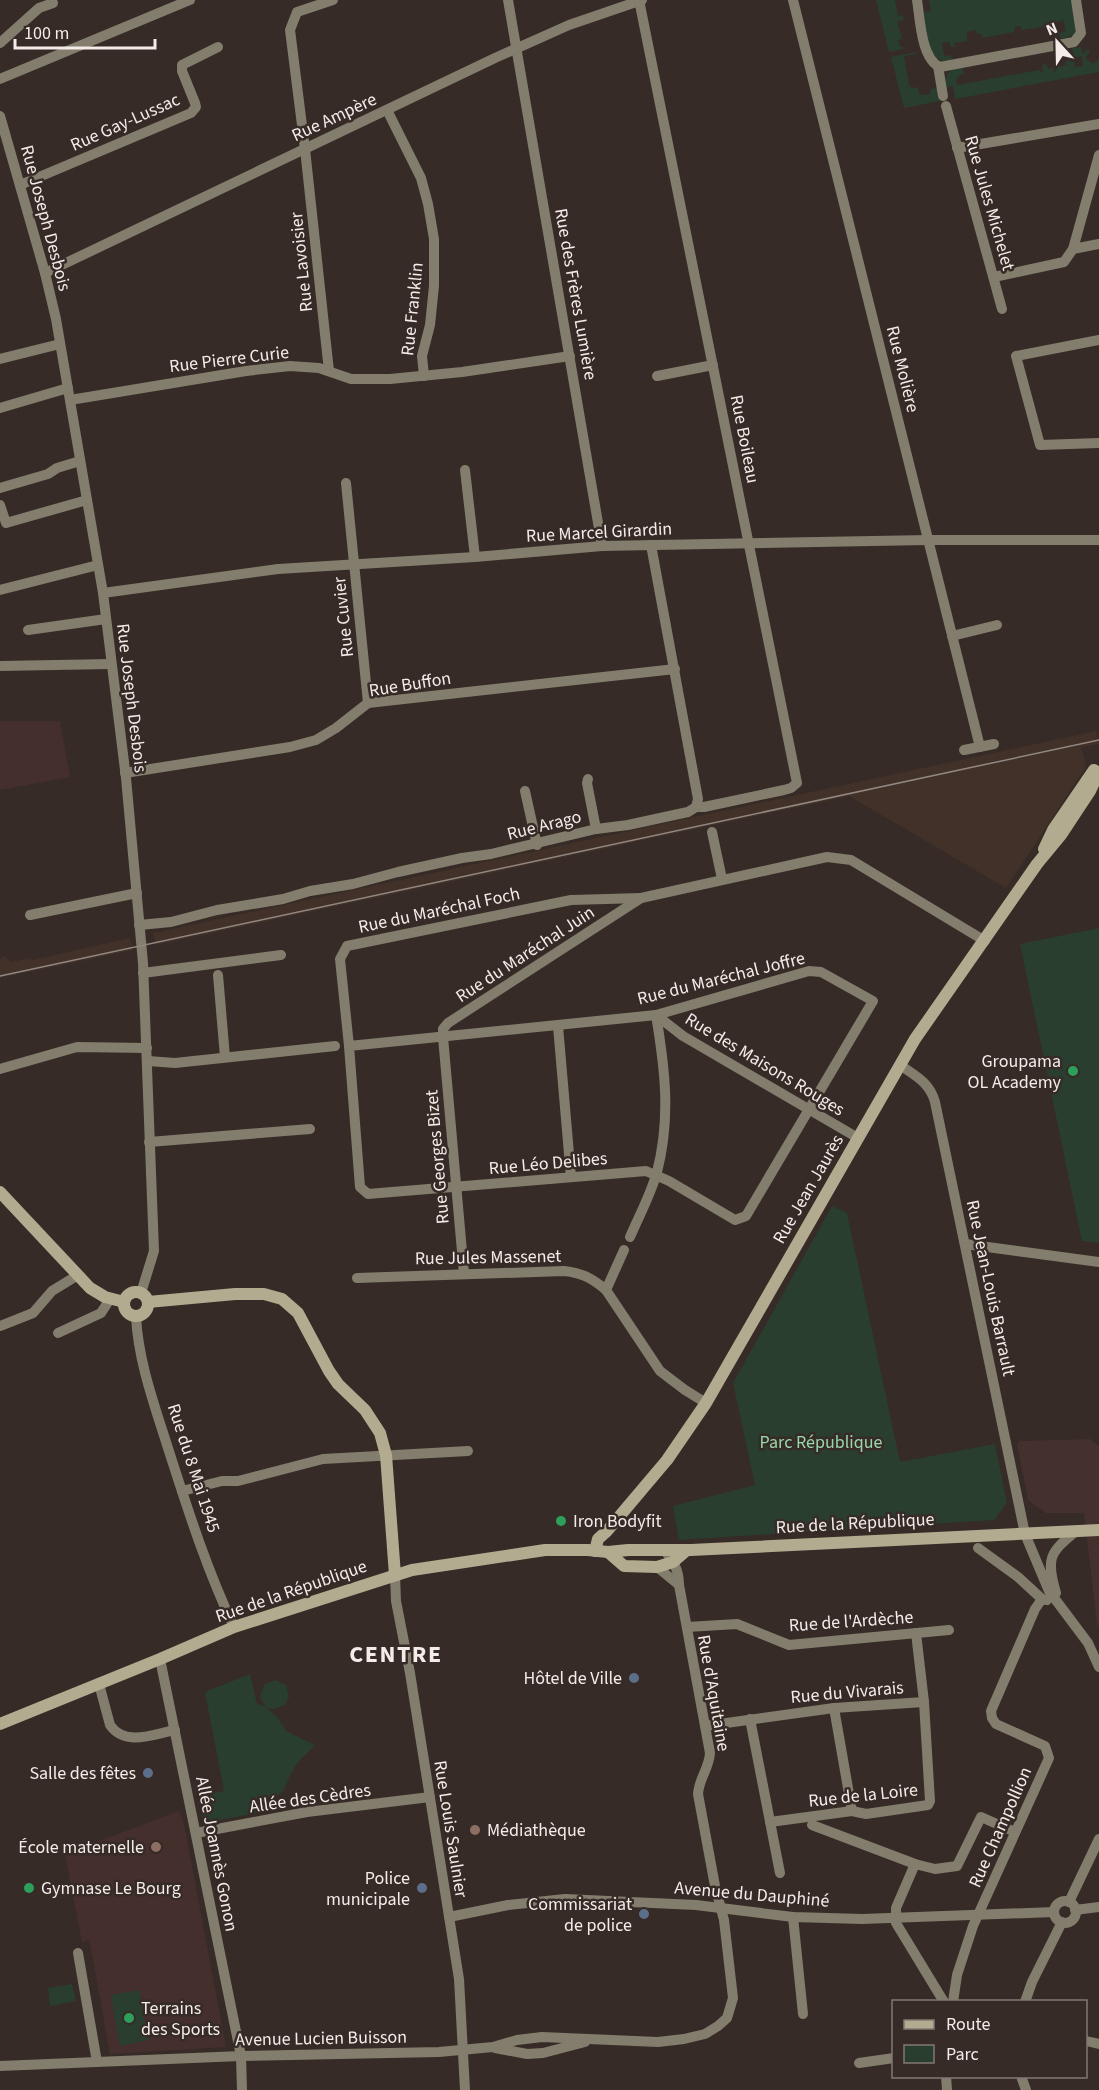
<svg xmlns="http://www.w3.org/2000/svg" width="1099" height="2090" font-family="'Source Sans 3',sans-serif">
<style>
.commercial{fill:#44302d}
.built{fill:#423128}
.education{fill:#442f2d}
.green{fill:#2a3e30}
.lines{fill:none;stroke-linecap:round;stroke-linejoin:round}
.street{stroke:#827d6c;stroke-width:10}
.secondary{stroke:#b2ab8f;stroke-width:12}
.tram{stroke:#918883;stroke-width:1.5}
.leisure-dot{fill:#2e9e5b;stroke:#362b26;stroke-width:2}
.service-dot{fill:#5c6f8a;stroke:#362b26;stroke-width:2}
.education-dot{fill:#8d6e63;stroke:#362b26;stroke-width:2}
.labels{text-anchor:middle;stroke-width:5;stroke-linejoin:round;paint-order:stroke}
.street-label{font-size:18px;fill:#f3ece8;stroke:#362b26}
.poi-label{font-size:18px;fill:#f3ece8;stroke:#362b26;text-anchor:end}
.park-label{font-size:18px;fill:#98d6ac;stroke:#362b26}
.district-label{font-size:24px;font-weight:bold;letter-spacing:1.5px;fill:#f3ece8;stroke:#362b26}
</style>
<rect width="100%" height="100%" fill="#362b26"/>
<polygon class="commercial" points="1090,1439 1099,1446 1099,1625 1097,1625 1084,1513 1046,1513 1028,1500 1017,1444 1020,1441"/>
<g class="built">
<polygon points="1096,731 1099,744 1081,747 1086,767 1006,888 849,796 156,945 153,933"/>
<polygon points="130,938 133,950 0,978 0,959 4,956 11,962 31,958 32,960"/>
</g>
<g class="education">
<polygon points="0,721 60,721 70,777 0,790"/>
<polygon points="179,1811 184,1824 226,2047 110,2054 90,1943 89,1940 82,1942 65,1854"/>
</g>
<g class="green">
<polygon points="876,0 895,0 898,16 903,15 904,20 897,21 902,39 898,40 900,47 903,47 904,49 889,52"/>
<path d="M929 0H1073L1077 33 1072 38V35L1061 39 1058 33 1066 31 1063 20 1042 27 1022 30 1020 26 1015 27 1014 32 982 38 981 34H977L976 30 967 32V41L954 43 955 47H951L949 42 942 43 944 56 951 55 952 61C926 65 926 32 923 13L931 11Z"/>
<path d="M1081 47 1083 54 1088 49 1090 51 1085 58 1094 64 1099 58V72L955 99 953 86 946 87C944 73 950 69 962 67L964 74 959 75V78L956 79 957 85 1039 70 1043 74 1042 65 1046 64 1048 69 1066 65V61L1070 60V62H1074L1075 67 1083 66 1082 56 1074 58 1072 48Z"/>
<polygon points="916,52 917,54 904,56 909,85 912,88 918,87 920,95 931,94 930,89 938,88 940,101 904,108 891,57"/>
<polygon points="1099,928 1099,1243 1082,1241 1020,944"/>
<polygon points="832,1206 847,1213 900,1462 995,1444 1007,1503 994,1520 679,1540 673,1506 755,1485 733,1383"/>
<path d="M250 1674 257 1704 265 1706 260 1697 264 1685 275 1680 286 1685 289 1697 285 1705 274 1709 267 1708 278 1718 286 1731 315 1745C308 1753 297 1761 293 1770 279 1795 290 1794 257 1800L263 1812 203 1823 198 1796 224 1791 205 1692Z"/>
<polygon points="72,1984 76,2001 50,2006 48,1988"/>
<polygon points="139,1990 148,2040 120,2046 111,1995"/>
</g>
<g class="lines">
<g class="street">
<polyline points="508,0 602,546"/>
<polyline points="639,0 797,783 791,788 784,790 704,807 696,807"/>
<polyline points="793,0 980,747"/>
<path d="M917 0C920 18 921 59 940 67L1074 42 1081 33 1076 0"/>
<polyline points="0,43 39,8 53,3"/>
<polyline points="938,66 943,96"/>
<polyline points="0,79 190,0"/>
<polyline points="946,106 1002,309"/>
<polyline points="387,110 421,178 428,204 434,239 434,286 430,325 422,356 424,376"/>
<polyline points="0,116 45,273 56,319 103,593 126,778 143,963 154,1251 141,1293"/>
<polyline points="957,148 1099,124"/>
<polyline points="20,185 191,113 196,107 195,103 182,71 182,65 218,47"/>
<polyline points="1073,249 1099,155"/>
<polyline points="45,273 495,58 569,25 642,0"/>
<polyline points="994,277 1064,262 1073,249 1099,244"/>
<polyline points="1099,340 1016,356 1040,445 1099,443"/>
<polyline points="0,359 60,344"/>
<polyline points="329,371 305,149 290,30 297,12 333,0"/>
<polyline points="657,376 713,365"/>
<polyline points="70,400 246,371 290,366 319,368 351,379 390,379 462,372 570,356"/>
<polyline points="0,408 68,388"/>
<polyline points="465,470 475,557"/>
<polyline points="346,483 368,703"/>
<polyline points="0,488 48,474 57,468 80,461"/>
<polyline points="0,505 6,523 87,500"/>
<polyline points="0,590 98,565"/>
<polyline points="103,593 278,569 475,557 602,546 928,540 1099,540"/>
<polyline points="28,630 106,619"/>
<polyline points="952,636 997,625"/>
<polyline points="0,666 111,664"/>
<polyline points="964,750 994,744"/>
<polyline points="125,773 290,747 316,740 336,728 368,703 675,669"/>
<polyline points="588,779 587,783 596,829"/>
<polyline points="525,791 537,845"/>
<polyline points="712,832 722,879"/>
<polyline points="30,915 137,893"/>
<polyline points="139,925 171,922 217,910 283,899 310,891 353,884 398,872 462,858 491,854 596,829 628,825 674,815 688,812 696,807 698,799 651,545"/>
<polyline points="143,973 281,955"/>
<polyline points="218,975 225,1057"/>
<polyline points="656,1015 683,1036 858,1138"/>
<polyline points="558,1026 571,1177"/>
<polyline points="349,1046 656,1015 809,971 821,972 873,1001 746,1216 735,1220 669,1181 646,1171 368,1194 360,1187 349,1046 340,959 347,946 571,900 641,898"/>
<polyline points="148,1061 175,1063 335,1046"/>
<path d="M900 1065C916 1076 930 1083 935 1102L1025 1534 1049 1591 1088 1643 1099 1667"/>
<polyline points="0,1069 77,1047 147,1048"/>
<polyline points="149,1142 310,1129"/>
<path d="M630 1237C639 1216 651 1194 657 1172 671 1118 665 1069 656 1015"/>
<polyline points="965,1244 1099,1262"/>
<polyline points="464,1274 443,1037 443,1029 448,1023 641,898 827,857 851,860 985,941"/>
<path d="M357 1278 564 1271C582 1273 592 1278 606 1290L660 1371 685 1390 706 1403"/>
<polyline points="606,1290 624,1250"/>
<path d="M136 1316C138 1360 154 1404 167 1445 187 1507 206 1568 234 1627"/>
<polyline points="0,1326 33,1313 52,1291 78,1275"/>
<polyline points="58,1333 101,1313 110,1299"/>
<polyline points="182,1491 222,1481 238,1481 323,1459 468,1451"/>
<polyline points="978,1548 1018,1577 1042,1599 1047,1600"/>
<polyline points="657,1567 679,1585"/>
<polyline points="395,1575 396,1601 410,1673 459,1979 465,2090"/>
<path d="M1056 1593C1046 1559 1049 1553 1076 1531"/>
<polyline points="687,1627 737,1624 789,1645 949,1630"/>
<polyline points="160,1659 241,2056 242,2090"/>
<path d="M99 1684 110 1725C125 1747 154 1734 175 1730"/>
<polyline points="834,1708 852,1811"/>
<polyline points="750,1719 780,1873"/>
<polyline points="705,1726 834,1708 924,1702 916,1633"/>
<polyline points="770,1822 852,1811 866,1814 928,1805 930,1801 924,1702"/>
<polyline points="812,1825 915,1864 935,1869 957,1866 981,1817 1015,1832"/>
<polyline points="196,1833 307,1812 430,1797"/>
<polyline points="915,1864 896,1908 896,1923 944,2002"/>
<circle cx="1065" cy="1912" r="11"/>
<polyline points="1069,1902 1099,1839"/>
<polyline points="1075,1910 1099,1907"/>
<polyline points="449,1917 508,1905 565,1899 696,1905 793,1917 862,1919 1054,1912"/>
<polyline points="793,1917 803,2014"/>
<polyline points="78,1953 97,2062"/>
<polyline points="953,2002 957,1975 973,1926 1049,1758 1045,1746 996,1724 992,1718 991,1711 1035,1609 1042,1599"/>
<polyline points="1025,2002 1032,1982 1062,1922"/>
<polyline points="1086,2041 1099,2044"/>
<polyline points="495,2048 527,2054 543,2053 585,2042"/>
<polyline points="859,2063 894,2058"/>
<path d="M0 2066 241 2056 439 2052 493 2047 517 2040 542 2037 658 2042 684 2039 705 2034 718 2026 727 2018 733 1998 724 1920 715 1886 698 1794C699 1778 709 1769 710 1753L679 1585C679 1571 674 1561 664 1550"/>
<polyline points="946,2076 947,2090"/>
<polyline points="1021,2076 1026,2090"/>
</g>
<g class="secondary">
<polyline points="1044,849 1053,830 1094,770"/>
<polyline points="0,1192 90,1288 105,1297 124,1302"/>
<circle cx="136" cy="1304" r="12"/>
<polyline points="148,1302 235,1294 264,1294 282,1299 298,1313 329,1371 338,1384 365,1410 380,1433 386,1455 395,1575"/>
<polyline points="595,1551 598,1539 607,1531 667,1460 706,1403 915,1039 1037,864 1061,835 1090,791 1099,772"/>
<polyline points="608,1552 624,1566 657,1567 673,1562 687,1550"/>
<polyline points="0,1724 160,1659 234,1627 412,1570 545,1550 588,1550 608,1552 628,1550 691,1550 1099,1530"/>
</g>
<polyline class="tram" points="0,976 1099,740"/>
</g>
<g class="leisure-dot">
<circle cx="1073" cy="1071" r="6"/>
<circle cx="561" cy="1521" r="6"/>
<circle cx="29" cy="1888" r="6"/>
<circle cx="129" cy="2018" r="6"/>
</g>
<g class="service-dot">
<circle cx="634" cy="1678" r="6"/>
<circle cx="148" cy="1773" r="6"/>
<circle cx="422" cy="1888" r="6"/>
<circle cx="644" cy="1914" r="6"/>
</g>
<g class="education-dot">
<circle cx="475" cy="1830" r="6"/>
<circle cx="156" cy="1847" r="6"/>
</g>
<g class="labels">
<g class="street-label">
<text transform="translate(334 117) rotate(-25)" y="6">Rue Ampère</text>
<text transform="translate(125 122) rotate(-24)" y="6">Rue Gay-Lussac</text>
<text transform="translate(990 203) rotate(74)" y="6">Rue Jules Michelet</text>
<text transform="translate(46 218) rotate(75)" y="6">Rue Joseph Desbois</text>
<text transform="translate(301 262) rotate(-96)" y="6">Rue Lavoisier</text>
<text transform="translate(576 294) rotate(80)" y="6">Rue des Frères Lumière</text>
<text transform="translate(412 309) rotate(-84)" y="6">Rue Franklin</text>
<text transform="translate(229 359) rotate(-7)" y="6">Rue Pierre Curie</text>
<text transform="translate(903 369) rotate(76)" y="6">Rue Molière</text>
<text transform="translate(745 439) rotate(79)" y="6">Rue Boileau</text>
<text transform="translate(599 532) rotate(-3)" y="6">Rue Marcel Girardin</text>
<text transform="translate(343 617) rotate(-96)" y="6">Rue Cuvier</text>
<text transform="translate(410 684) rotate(-9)" y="6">Rue Buffon</text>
<text transform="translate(132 698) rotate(83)" y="6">Rue Joseph Desbois</text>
<text transform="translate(544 825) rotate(-14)" y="6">Rue Arago</text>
<text transform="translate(439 910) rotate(-12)" y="6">Rue du Maréchal Foch</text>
<text transform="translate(525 954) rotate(-33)" y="6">Rue du Maréchal Juin</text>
<text transform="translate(721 978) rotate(-14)" y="6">Rue du Maréchal Joffre</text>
<text transform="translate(765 1064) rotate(31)" y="6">Rue des Maisons Rouges</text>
<text transform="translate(437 1157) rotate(-95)" y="6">Rue Georges Bizet</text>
<text transform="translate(548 1163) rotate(-5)" y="6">Rue Léo Delibes</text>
<text transform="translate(808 1189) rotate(-60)" y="6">Rue Jean Jaurès</text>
<text transform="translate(488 1257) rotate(-1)" y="6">Rue Jules Massenet</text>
<text transform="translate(991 1288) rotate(78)" y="6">Rue Jean-Louis Barrault</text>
<text transform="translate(194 1468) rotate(72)" y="6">Rue du 8 Mai 1945</text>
<text transform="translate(855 1523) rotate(-3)" y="6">Rue de la République</text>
<text transform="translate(291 1591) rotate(-19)" y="6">Rue de la République</text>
<text transform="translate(851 1621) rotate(-4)" y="6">Rue de l'Ardèche</text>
<text transform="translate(847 1692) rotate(-5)" y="6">Rue du Vivarais</text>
<text transform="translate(714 1693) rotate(80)" y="6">Rue d'Aquitaine</text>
<text transform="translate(863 1795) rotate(-6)" y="6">Rue de la Loire</text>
<text transform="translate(310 1798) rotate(-8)" y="6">Allée des Cèdres</text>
<text transform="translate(1000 1827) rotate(-66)" y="6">Rue Champollion</text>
<text transform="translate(451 1829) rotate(81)" y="6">Rue Louis Saulnier</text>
<text transform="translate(217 1854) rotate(79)" y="6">Allée Joannès Gonon</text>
<text transform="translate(752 1894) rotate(5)" y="6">Avenue du Dauphiné</text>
<text transform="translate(321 2038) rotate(-1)" y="6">Avenue Lucien Buisson</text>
</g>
<g class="poi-label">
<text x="1061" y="1067">Groupama<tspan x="1061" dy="21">OL Academy</tspan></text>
<text x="573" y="1527" text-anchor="start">Iron Bodyfit</text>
<text x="622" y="1684">Hôtel de Ville</text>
<text x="136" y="1779">Salle des fêtes</text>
<text x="487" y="1836" text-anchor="start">Médiathèque</text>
<text x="144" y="1853">École maternelle</text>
<text x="410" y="1884">Police<tspan x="410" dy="21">municipale</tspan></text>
<text x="41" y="1894" text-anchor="start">Gymnase Le Bourg</text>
<text x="632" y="1910">Commissariat<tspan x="632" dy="21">de police</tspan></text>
<text x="141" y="2014" text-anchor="start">Terrains<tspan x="141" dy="21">des Sports</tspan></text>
</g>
<g class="park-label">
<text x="821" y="1448">Parc République</text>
</g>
<g class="district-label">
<text x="396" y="1662">CENTRE</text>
</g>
</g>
<rect x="892" y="2000" width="195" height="78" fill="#362b26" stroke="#827874" stroke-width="1.5"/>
<rect x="904" y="2020" width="30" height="9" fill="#b2ab8f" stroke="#827874" stroke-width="1.5"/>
<text x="946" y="2030" font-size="18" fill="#f3ece8">Route</text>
<rect x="904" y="2045" width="30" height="18" fill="#2a3e30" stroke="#827874" stroke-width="1.5"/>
<text x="946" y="2060" font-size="18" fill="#f3ece8">Parc</text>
<g transform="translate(1057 42) rotate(338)" stroke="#362b26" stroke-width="4.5" paint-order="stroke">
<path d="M0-4.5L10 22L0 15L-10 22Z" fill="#f3ece8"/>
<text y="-9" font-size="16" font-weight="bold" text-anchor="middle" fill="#f3ece8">N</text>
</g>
<path d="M15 39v9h140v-9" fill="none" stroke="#f3ece8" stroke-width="3"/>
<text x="24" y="39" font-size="18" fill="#f3ece8" stroke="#362b26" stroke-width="4.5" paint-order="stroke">100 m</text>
</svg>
